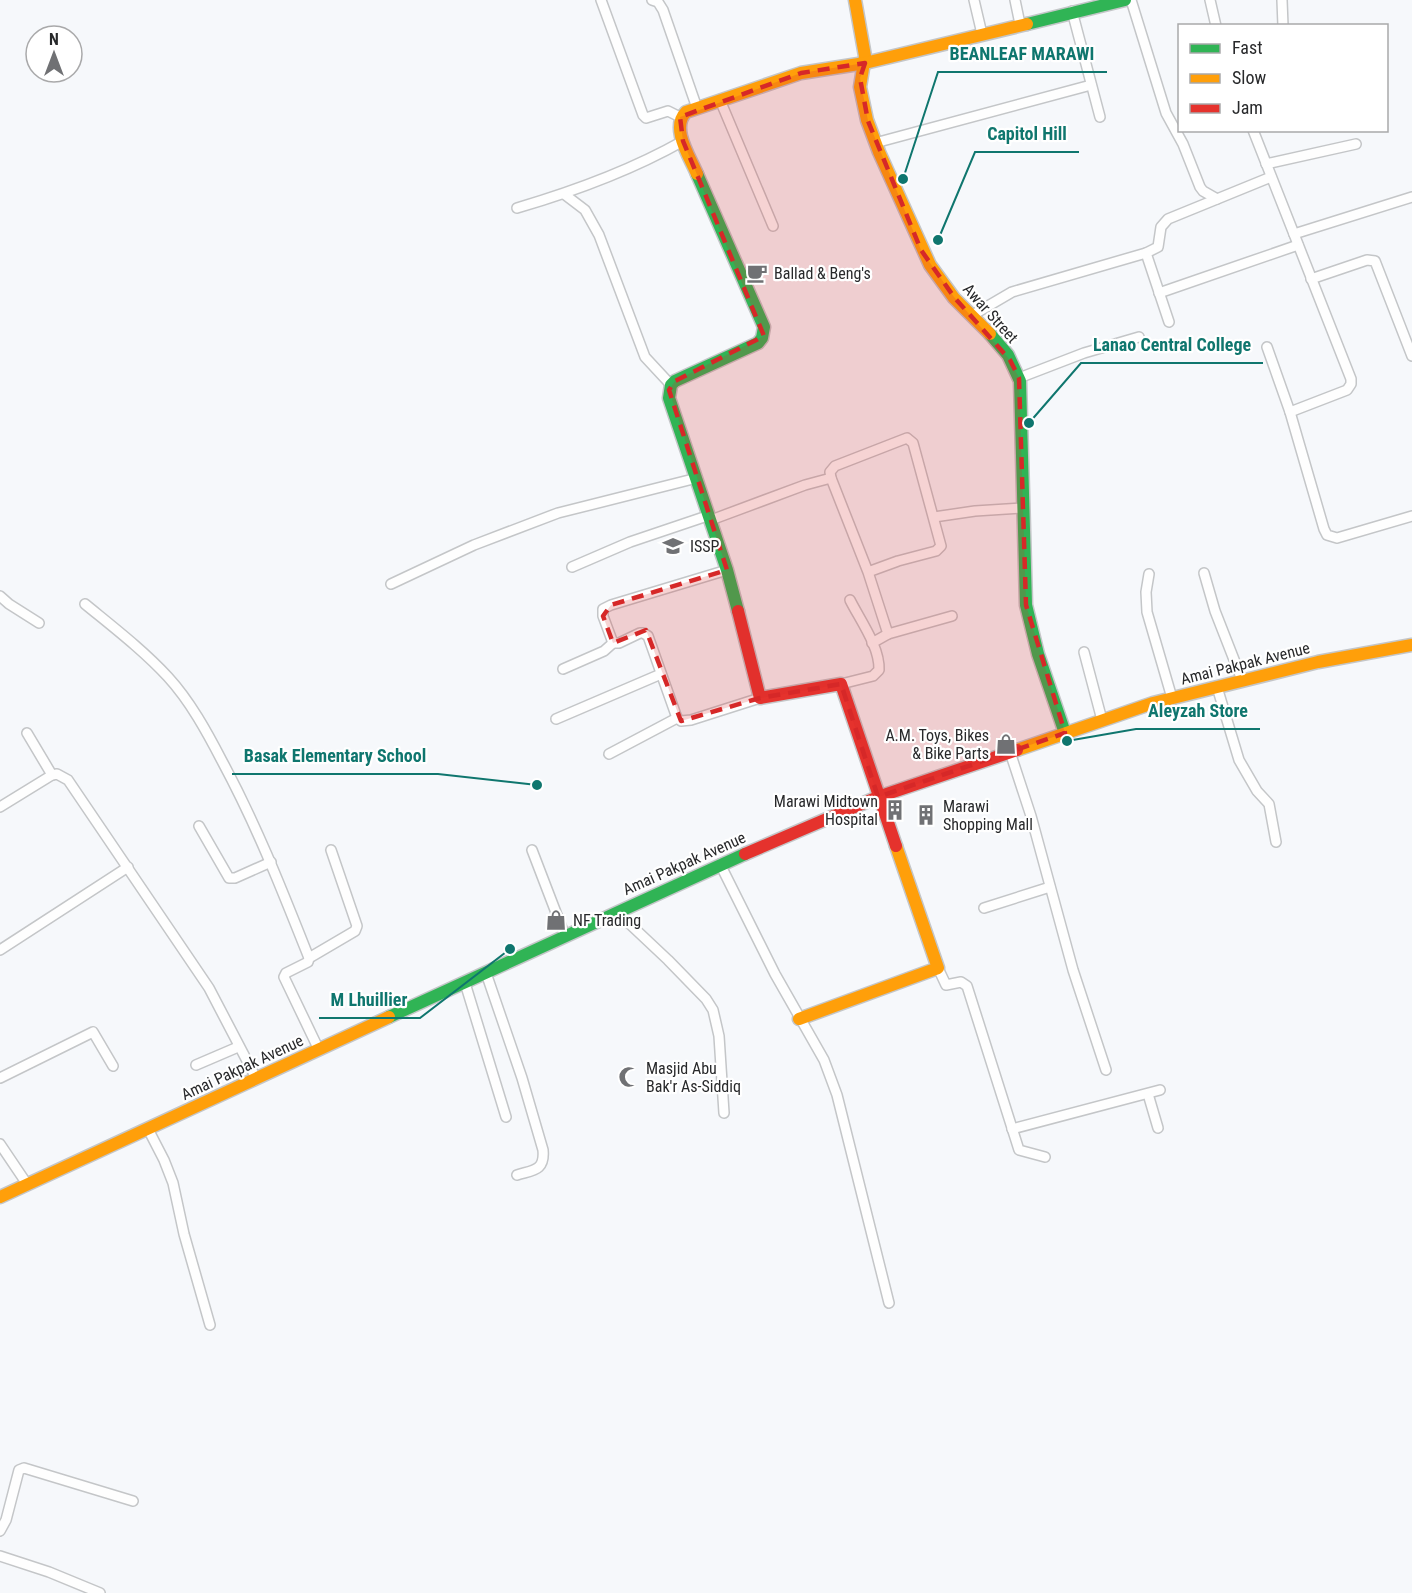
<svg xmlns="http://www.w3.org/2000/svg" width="1412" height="1593" font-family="'Roboto Condensed',sans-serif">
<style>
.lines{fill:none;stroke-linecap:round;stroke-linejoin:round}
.street-casing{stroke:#c4c6c8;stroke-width:12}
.fast-casing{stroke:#c4c6c8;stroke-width:15}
.slow-casing{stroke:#c4c6c8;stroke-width:15}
.jam-casing{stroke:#c4c6c8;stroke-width:15}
.street{stroke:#fefefe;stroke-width:9}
.fast{stroke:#30b455;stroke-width:12}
.slow{stroke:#ff9f0a;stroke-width:12}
.jam{stroke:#e5322d;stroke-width:12}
.marked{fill:#d62828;fill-opacity:0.2;stroke:#d62828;stroke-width:4.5;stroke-dasharray:12 8;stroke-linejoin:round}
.labels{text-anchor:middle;stroke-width:4.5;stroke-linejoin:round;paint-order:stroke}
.poi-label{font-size:16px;fill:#28292b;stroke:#fff;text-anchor:start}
.street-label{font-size:16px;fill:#28292b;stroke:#fff}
.leader{fill:none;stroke:#0f766e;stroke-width:2}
.callout-dot{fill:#0f766e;stroke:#fff;stroke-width:2}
.callout-label{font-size:18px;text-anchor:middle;font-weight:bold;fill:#0f766e;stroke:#fff;stroke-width:4.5;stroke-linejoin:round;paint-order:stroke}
</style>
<rect width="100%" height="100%" fill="#f6f8fb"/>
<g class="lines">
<g class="street-casing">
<g id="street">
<polyline points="601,0 643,115 646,118 668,111 680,117"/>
<polyline points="652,0 658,2 663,10 697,108"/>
<polyline points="974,0 982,34"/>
<polyline points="1015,0 1020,24"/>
<polyline points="1131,0 1166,113 1183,144 1200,187 1203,191 1217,199"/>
<polyline points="1210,0 1216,26"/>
<polyline points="1282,0 1283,26"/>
<polyline points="1072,11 1100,117"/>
<polyline points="720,100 773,226"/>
<polyline points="1253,130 1294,234 1412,197"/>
<polyline points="875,143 1091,85"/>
<polyline points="1266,164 1356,144"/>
<polyline points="564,194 585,210 599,235 645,357 671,385"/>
<path d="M517 208C575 191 630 171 683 141"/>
<polyline points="1146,253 1158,247 1161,227 1168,219 1271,177"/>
<polyline points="1311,279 1367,260 1375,261 1412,356"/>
<polyline points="1159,293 1298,245"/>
<polyline points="971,316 1012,292 1146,253 1169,322"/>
<polyline points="1267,347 1290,412 1324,529 1327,535 1337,538 1412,516"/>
<polyline points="1019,378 1084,353 1139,337"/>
<polyline points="1290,412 1347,390 1351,384 1351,379 1294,234"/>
<polyline points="934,517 975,511 1023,508"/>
<polyline points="711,520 805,485 831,478"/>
<polyline points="572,567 630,542 710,515"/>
<polyline points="727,570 611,605 603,609 603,616 613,643 619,643 640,633 643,633 648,636 677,718 681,721 691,720 760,698"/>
<polyline points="868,572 898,561 936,551 941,546 913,443 907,438 835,466 830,472 831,478 868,572 888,634 872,643"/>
<polyline points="1204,573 1215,611 1242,680"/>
<polyline points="1149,574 1146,592 1147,612 1172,698"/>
<polyline points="391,584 474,545 558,513 697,478"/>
<polyline points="0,596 9,604 39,623"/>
<path d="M85 604C113 627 143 650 168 677 190 701 207 732 222 761 257 826 282 890 309 958L308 962 286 973 284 977 319 1050"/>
<polyline points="888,634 952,616"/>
<polyline points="1084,652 1102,720"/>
<polyline points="563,669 604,651 613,643"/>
<path d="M841 684 873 676 879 670C880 647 860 620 850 600"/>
<polyline points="1217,687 1239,760 1257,791 1269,804 1276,842"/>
<polyline points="556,719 661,674"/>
<polyline points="27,733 52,775"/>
<polyline points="1010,752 1031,816 1073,970 1106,1070"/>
<polyline points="609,754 677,718"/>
<polyline points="0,807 52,775 57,774 68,780 209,988 256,1078"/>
<polyline points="199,826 229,878 235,878 271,862"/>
<polyline points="532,850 565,936"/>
<polyline points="720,864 775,974 824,1060 837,1095 889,1303"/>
<polyline points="984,908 1050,887"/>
<polyline points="617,912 668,960 706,999 713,1010 719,1036 724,1113"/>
<polyline points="0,950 128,867"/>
<polyline points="309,958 355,931 357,926 331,850"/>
<polyline points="938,968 946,985 961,982 967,986 1019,1150 1045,1157"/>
<path d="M486 973 522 1078 543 1150C545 1171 533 1170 517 1175"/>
<polyline points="465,983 506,1117"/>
<polyline points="196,1065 238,1047"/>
<polyline points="0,1078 93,1032 113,1066"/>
<polyline points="1148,1094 1158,1128"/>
<polyline points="148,1129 164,1160 173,1183 184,1234 210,1325"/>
<polyline points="1012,1129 1160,1090"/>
<polyline points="0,1144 27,1184"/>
<polyline points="0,1531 6,1520 19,1470 24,1468 133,1501"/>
<polyline points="0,1556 49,1572 100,1593"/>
</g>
</g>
<g class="fast-casing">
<g id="fast">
<polyline points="1027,24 1125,0"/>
<polyline points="697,174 764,327 762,338 758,343 675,381 671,385 669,398 727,570 738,611"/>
<polyline points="990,334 1008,355 1020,381 1026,605 1038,654 1065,733"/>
<polyline points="389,1017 745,854"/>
</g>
</g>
<g class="slow-casing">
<g id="slow">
<polyline points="855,0 865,56 860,87 867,120 879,152 930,265 954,298 990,334"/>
<path d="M697 174C690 157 670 128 686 112L801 73 865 63 1027 24"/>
<polyline points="1017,750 1153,703 1318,662 1412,645"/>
<polyline points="799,1019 938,968 896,846"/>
<polyline points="0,1197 389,1017"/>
</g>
</g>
<g class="jam-casing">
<g id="jam">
<polyline points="738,611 760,698 841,684 896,846"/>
<polyline points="745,854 878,797 1017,750"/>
</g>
</g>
<use href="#street" class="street"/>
<use href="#fast" class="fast"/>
<use href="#slow" class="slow"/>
<use href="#jam" class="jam"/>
</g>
<path class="marked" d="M865 63 860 78 868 121 921 250 954 297 1010 360 1019 378 1026 605 1065 733 878 797 841 684 760 698 681 721 646 630 613 643 603 616 611 605 727 570 669 390 675 381 764 336 683 141 680 117 801 73Z"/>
<defs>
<g id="cafe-bare" transform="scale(1.62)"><path d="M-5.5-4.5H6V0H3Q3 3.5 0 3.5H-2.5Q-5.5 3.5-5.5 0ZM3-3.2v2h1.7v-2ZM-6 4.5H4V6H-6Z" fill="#707174" stroke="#fff" stroke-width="2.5" paint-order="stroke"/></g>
<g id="school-bare" transform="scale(1.62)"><path d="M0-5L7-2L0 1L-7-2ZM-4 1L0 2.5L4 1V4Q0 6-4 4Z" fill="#707174" stroke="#fff" stroke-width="2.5" paint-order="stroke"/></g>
<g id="shop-bare" transform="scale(1.62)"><path d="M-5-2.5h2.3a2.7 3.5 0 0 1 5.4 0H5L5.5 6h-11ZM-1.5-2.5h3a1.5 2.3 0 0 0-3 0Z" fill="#707174" stroke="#fff" stroke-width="2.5" paint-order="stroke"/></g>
<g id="building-bare" transform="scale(1.62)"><path d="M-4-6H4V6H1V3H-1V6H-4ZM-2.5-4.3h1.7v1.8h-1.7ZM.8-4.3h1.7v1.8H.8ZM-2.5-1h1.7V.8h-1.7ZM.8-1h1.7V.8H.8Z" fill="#707174" stroke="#fff" stroke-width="2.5" paint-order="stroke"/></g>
<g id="mosque-bare" transform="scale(1.62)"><path d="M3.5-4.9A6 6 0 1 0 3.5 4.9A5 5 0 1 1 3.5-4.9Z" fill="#707174" stroke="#fff" stroke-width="2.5" paint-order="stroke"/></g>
</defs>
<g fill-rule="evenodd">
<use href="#cafe-bare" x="757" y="273"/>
<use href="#school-bare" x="673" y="546"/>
<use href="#shop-bare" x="1006" y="744"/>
<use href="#building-bare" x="895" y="810"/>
<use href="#building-bare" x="926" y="815"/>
<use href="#shop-bare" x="556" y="920"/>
<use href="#mosque-bare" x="629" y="1077"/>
</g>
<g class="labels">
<g class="poi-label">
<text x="774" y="279">Ballad &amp; Beng's</text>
<text x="690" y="552">ISSP</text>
<text x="989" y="741" text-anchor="end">A.M. Toys, Bikes<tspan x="989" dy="18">&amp; Bike Parts</tspan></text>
<text x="878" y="807" text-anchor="end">Marawi Midtown<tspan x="878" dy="18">Hospital</tspan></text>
<text x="943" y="812">Marawi<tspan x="943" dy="18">Shopping Mall</tspan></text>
<text x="573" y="926">NF Trading</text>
<text x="646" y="1074">Masjid Abu<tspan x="646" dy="18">Bak'r As-Siddiq</tspan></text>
</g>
<g class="street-label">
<text transform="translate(991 313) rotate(48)" y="6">Awar Street</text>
<text transform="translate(1245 663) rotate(-14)" y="6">Amai Pakpak Avenue</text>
<text transform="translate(684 863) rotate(-24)" y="6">Amai Pakpak Avenue</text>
<text transform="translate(242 1067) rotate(-25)" y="6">Amai Pakpak Avenue</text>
</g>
</g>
<path class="leader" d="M903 179L938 72H1107M938 240L975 152H1079M1029 423L1081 363H1263M1067 741L1136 729H1260M537 785L438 774H232M510 949L420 1018H319"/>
<g class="callout-dot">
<circle cx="903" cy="179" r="6"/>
<circle cx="938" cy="240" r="6"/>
<circle cx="1029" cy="423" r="6"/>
<circle cx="1067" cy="741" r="6"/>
<circle cx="537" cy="785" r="6"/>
<circle cx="510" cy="949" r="6"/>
</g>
<g class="callout-label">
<text x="1022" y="60">BEANLEAF MARAWI</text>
<text x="1027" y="140">Capitol Hill</text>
<text x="1172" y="351">Lanao Central College</text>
<text x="1198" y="717">Aleyzah Store</text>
<text x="335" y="762">Basak Elementary School</text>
<text x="369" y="1006">M Lhuillier</text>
</g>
<rect x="1178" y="24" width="210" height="108" fill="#ffffff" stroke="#a9a9aa" stroke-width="1.5"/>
<rect x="1190" y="44" width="30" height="9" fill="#30b455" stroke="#a9a9aa" stroke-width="1.5"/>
<text x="1232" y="54" font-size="18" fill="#28292b">Fast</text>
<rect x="1190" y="74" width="30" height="9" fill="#ff9f0a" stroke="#a9a9aa" stroke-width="1.5"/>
<text x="1232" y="84" font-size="18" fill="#28292b">Slow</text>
<rect x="1190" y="104" width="30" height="9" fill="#e5322d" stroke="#a9a9aa" stroke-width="1.5"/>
<text x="1232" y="114" font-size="18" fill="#28292b">Jam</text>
<g transform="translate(54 54)"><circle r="28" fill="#ffffff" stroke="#a9a9aa" stroke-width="1.5"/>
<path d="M0-4.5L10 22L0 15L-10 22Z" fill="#707174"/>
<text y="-9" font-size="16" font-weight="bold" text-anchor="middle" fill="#28292b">N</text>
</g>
</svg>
